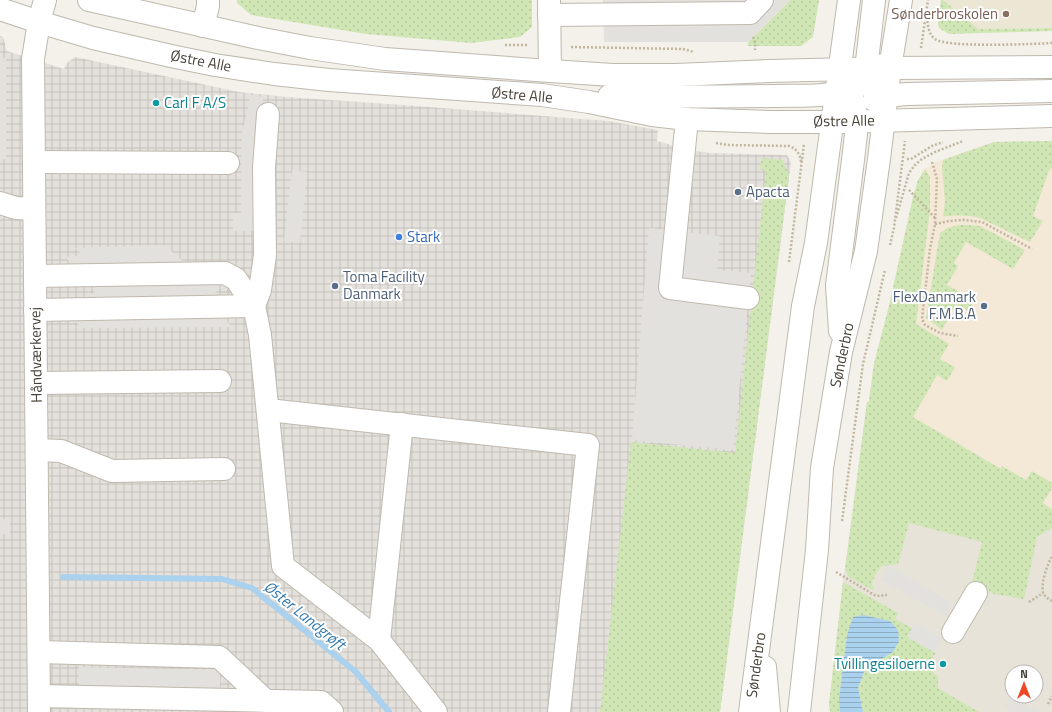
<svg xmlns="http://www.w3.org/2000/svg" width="1052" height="712" font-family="'Titillium Web',sans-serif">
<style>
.residential{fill:#e8e3d9;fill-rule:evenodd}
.commercial{fill:#f4e8d7}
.industrial{fill:url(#industrial-grid)}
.education{fill:#ece6d5}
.grass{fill:url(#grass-dots)}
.parking{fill:#e3e1de}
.water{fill:url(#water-rules)}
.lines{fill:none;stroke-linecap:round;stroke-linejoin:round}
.stream{stroke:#aad1ed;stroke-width:6}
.minor-casing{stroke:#bfb9ad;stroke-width:24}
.path{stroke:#c0b59f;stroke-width:2.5;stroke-dasharray:2 2;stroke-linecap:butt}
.minor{stroke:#fff;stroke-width:22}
.education-dot{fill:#8d6e63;stroke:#fff;stroke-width:1.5}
.culture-dot{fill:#0f9aa8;stroke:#fff;stroke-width:1.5}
.service-dot{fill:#5c6f8a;stroke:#fff;stroke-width:1.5}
.shop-dot{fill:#3f7fe0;stroke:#fff;stroke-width:1.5}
.labels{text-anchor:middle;stroke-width:4;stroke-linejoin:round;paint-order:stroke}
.education-label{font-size:15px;fill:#785e54;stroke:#fff;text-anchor:end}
.street-label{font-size:15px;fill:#484238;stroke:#fff}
.culture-label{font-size:15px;fill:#0d838f;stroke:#fff;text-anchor:start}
.service-label{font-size:15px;fill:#4e5e75;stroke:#fff;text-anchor:start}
.shop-label{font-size:15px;fill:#366cbe;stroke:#fff;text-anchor:start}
.water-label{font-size:16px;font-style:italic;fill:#367baf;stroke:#fff}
</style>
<defs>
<pattern id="industrial-grid" width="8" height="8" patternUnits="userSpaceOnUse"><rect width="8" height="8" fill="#e4e0db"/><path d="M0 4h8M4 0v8" fill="none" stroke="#c5c1bd"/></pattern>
<pattern id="grass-dots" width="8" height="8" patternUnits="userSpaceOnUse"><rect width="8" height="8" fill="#d0e6b5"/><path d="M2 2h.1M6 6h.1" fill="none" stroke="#b4c69c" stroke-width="1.8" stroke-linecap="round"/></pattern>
<pattern id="water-rules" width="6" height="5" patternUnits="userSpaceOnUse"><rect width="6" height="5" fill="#aad1ed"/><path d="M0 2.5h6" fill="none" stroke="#8cabc1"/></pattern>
</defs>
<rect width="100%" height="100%" fill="#f4f1ea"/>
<path class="residential" d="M867 402 1052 483V488L1043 503 1052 509V712H830L829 704 843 582ZM1012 672H1036V696H1012Z"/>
<g class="commercial">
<polygon points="1052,141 1052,483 1032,472 1026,481 1001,469 869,402 874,363 889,306 913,197 918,180 925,169 936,162 994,142"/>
<polygon points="1052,488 1052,509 1043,503"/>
</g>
<polygon class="industrial" points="0,36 3,37 7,51 64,69 67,63 75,57 239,92 287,97 403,105 608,121 658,130 657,141 690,150 710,153 787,155 791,162 720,712 0,712"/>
<polygon class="education" points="943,0 1052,0 1052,28 978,29"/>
<g class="grass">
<polygon points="237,0 532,0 532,27 520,37 471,43 366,34 251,15 237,3"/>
<polygon points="790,0 819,0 813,37 801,46 748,46 748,42"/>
<polygon points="941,0 943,0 978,29 1052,28 1052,31 949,34 939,28 938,23"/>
<path d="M1052 141V169L1050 168 1033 216 1043 221 1030 242 980 218C968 215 955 215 943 217L945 201 942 167 943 160 994 142Z"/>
<polygon points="761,158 783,160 789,175 720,712 600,712 631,442 735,453 766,171 760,169"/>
<polygon points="925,169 930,177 930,210 916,324 949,344 940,359 955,367 947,381 937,375 913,417 1001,469 1002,466 1026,480 1032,471 1052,483 1052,488 1043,503 1052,509 1052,528 1037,537 1024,599 994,594 972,582 982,542 909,523 898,564 882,566 879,569 875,575 872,584 874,591 849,577 845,570 867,402 869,401 874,363 889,306 913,197 918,180"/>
<polygon points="959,225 967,225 980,226 1025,250 1013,269 966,242 954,263 958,266 947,285 974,300 969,311 955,304 942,330 926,318 940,233 947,228"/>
<path d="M843 582 898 613 895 619 912 628 907 637 936 653C928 661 928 670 938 676V688L979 712H863L858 688 865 669 893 652 847 635 839 699 840 712H830L829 704Z"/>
</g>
<g class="parking">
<polygon points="603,0 790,0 748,42 604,42"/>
<polygon points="0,58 6,58 6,159 0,160"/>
<polygon points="251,95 264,97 254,138 255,231 233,231 233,213 241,213 242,133"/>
<polygon points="292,170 307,172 300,243 284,241"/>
<polygon points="649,228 720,236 717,270 751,273 733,450 632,440"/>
<polygon points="164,245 190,267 77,269 65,257 83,255 75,248"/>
<polygon points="214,283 220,288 209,299 84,301 103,284"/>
<polygon points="70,316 222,316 232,327 82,328"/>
<polygon points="0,519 10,520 10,534 0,534"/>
<polygon points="888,566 953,603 946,616 881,580"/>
<polygon points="915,623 942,638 934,652 907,637"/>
<polygon points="79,667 220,670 220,688 79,685"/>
<polygon points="1010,695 1012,696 1040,712 1013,712 1004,707"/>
</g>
<polygon class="water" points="863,615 890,621 898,630 899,641 893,652 865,669 858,688 863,712 840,712 839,699 847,635 853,617"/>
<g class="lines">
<polyline class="stream" points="63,577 222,579 252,588 356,672 389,712"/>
<g class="minor-casing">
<g id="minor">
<polyline points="89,0 258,38 310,48 385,59 550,71 613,75 676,75 769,71 890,68 1052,67"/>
<polyline points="549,0 550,71"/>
<polyline points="0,9 39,22 93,38 171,56 215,65 274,74 329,80 542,95 589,102 652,115 687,119 770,122 841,122 1052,116"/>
<polyline points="549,15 750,13 762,0"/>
<polyline points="203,26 208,6 208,0"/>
<polyline points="838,81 848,90 851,96 854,103 856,115 856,134 853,160 837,285 840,331"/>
<polyline points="871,82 868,74 867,61 874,0"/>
<path d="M609 96C663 96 717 97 771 96 796 95 823 98 847 90 862 86 875 77 883 65"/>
<polyline points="874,100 887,96 906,94 1052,91"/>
<polyline points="268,114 264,168 265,255 260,290 254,306 260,335 283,566 379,640 436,712"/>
<polyline points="687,119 670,288 748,298"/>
<polyline points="34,162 228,163"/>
<polyline points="0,203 16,208 34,209"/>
<polyline points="35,276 225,273 236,279 254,306 35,310"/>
<polyline points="36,383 220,381"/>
<polyline points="268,410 588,445 559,712"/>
<polyline points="37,450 61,451 112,471 224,469"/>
<polyline points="953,632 976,593"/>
<polyline points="379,640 402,424"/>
<polyline points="39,652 219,657 266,701"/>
<polyline points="765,667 769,712"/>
<polyline points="39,696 321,702 332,712"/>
<polyline points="39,712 33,59 39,22 45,0"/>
<polyline points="750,712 803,306 816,243 827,161 849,0"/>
<polyline points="799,712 817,550 822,468 841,352 866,251 879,159 890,68 901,0"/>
</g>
</g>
<g class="path">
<path d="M927 17C928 25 928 34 935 39 946 48 1033 44 1052 43"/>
<polyline points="753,37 755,40 755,50"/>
<polyline points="505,45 528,45"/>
<polyline points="571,47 683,49 694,52"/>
<polyline points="921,48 928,0"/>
<path d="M716 143 728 145 789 146C797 149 800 154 801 162"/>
<polyline points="907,159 911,159 932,146 943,142"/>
<polyline points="932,162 937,179 935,224 930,249 922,319 925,325 940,333 958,336"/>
<polyline points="909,190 935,218"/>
<polyline points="896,218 909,173 915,165 922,159 935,152 963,141"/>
<polyline points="935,224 949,221 964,220 982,222 1032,249"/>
<polyline points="890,245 894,228 905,141"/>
<polyline points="789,262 804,144"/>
<polyline points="842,521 863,364 885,270"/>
<path d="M1052 557C1047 564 1041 583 1043 592 1044 596 1048 599 1052 601"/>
<polyline points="836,572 876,596 887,595"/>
<polyline points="1029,602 1043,593"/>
<polyline points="1048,704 1052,696"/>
</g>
<use href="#minor" class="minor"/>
</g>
<circle class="education-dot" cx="1006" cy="14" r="4"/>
<g class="culture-dot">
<circle cx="156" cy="103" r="4"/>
<circle cx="943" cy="664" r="4"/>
</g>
<g class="service-dot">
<circle cx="738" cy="192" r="4"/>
<circle cx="335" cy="286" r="4"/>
<circle cx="984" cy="306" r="4"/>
</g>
<circle class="shop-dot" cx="399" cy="237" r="4"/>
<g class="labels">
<g class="education-label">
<text x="998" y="19">Sønderbroskolen</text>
</g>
<g class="street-label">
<text transform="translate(201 61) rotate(11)" y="5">Østre Alle</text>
<text transform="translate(522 95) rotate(5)" y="5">Østre Alle</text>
<text transform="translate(844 121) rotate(-1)" y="5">Østre Alle</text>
<text transform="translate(36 355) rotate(-91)" y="5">Håndværkervej</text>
<text transform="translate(842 355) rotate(-78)" y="5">Sønderbro</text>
<text transform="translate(756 665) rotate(-82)" y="5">Sønderbro</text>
</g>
<g class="culture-label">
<text x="164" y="108">Carl F A/S</text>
<text x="935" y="669" text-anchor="end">Tvillingesiloerne</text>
</g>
<g class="service-label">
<text x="746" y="197">Apacta</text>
<text x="343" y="282">Toma Facility<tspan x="343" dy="17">Danmark</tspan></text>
<text x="976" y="302" text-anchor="end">FlexDanmark<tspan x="976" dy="17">F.M.B.A</tspan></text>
</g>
<g class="shop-label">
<text x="407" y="242">Stark</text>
</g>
<g class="water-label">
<text transform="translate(305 615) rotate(39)" y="6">Øster Landgrøft</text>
</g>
</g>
<g transform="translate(1024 684)"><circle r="19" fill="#ffffff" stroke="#b6b3af"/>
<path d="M0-3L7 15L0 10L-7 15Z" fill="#ee4727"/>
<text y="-6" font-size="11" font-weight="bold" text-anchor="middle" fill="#484238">N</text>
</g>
</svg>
